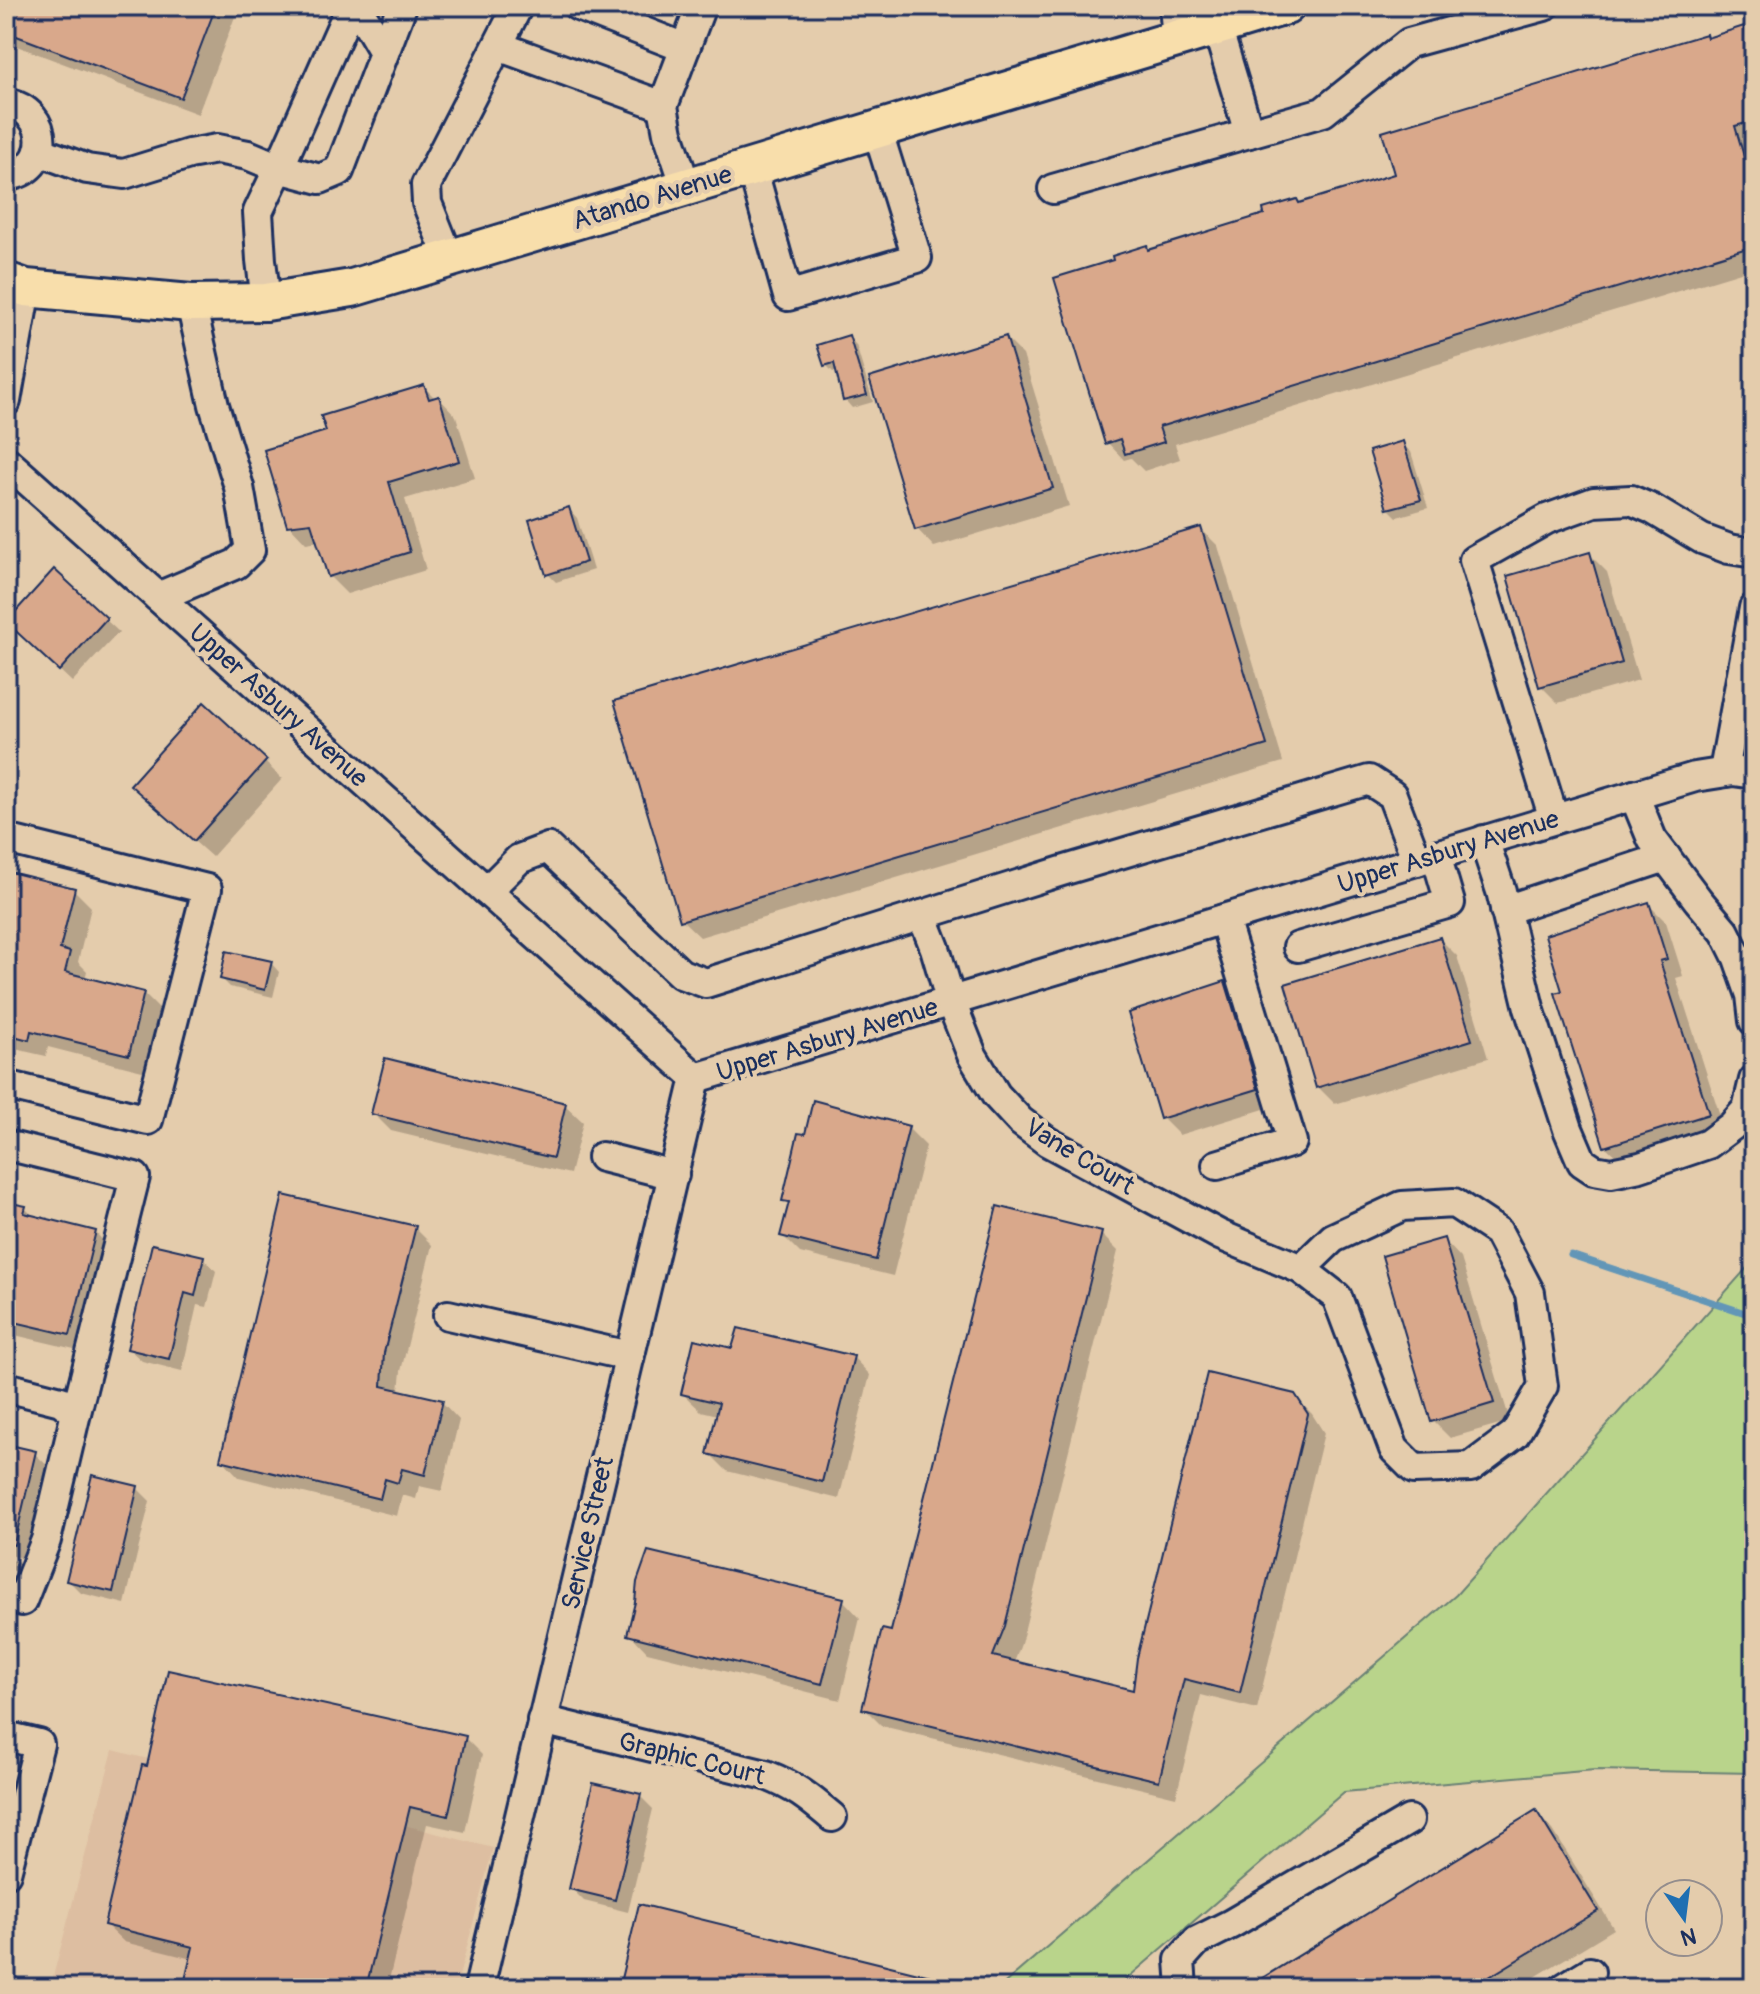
<svg xmlns="http://www.w3.org/2000/svg" width="1760" height="1994" font-family="Pangolin,sans-serif">
<style>
.built{fill:#ddbea1}
.green{fill:#b9d48b;stroke:#6a8274;stroke-width:2}
.shadow{fill:#0003}
.lines{fill:none;stroke-linecap:round;stroke-linejoin:round}
.stream{stroke:#6296b7;stroke-width:7}
.building{fill:#d9a88b;stroke:#1b2f5e;stroke-width:2}
.minor-casing{stroke:#1b2f5e;stroke-width:34}
.major-casing{stroke:#1b2f5e;stroke-width:42}
.minor{stroke:#e4ccac;stroke-width:28}
.major{stroke:#f8deab;stroke-width:36}
.labels{text-anchor:middle;stroke-width:8;stroke-linejoin:round;paint-order:stroke}
.street-label{font-size:26px;fill:#1b2f5e;stroke:#e4ccac}
</style>
<rect width="100%" height="100%" fill="#e4ccac"/>
<filter id="ink" filterUnits="userSpaceOnUse"><feTurbulence type="fractalNoise" baseFrequency=".0125" numOctaves="2"/><feDisplacementMap in="SourceGraphic" scale="16" xChannelSelector="R" yChannelSelector="G"/><feConvolveMatrix kernelMatrix="1 2 1 2 8 2 1 2 1" color-interpolation-filters="sRGB"/></filter>
<g filter="url(#ink)">
<polygon class="built" points="113,1750 493,1848 456,1988 163,1988 146,1984 144,1988 50,1988"/>
<polygon class="green" points="1754,1260 1754,1773 1595,1770 1344,1792 1116,1988 999,1988 1456,1595"/>
<g class="shadow">
<polygon points="6,6 239,6 198,114 6,42"/>
<polygon points="609,6 655,6 649,25"/>
<polygon points="1743,29 1754,39 1754,143 1751,144 1754,154 1754,268 1175,444 1180,459 1144,471 1131,458 1124,460 1107,442 1116,261 1146,247 1150,251 1397,175 1706,36 1709,39"/>
<polygon points="849,337 856,345 873,402 852,408 845,400 838,371 833,372 826,365"/>
<polygon points="1006,338 1023,355 1069,506 934,547 917,529"/>
<polygon points="424,387 436,399 439,398 456,416 475,478 405,499 426,570 347,594 329,576 319,541 306,543 289,525 328,432"/>
<polygon points="1402,444 1411,452 1428,508 1397,517 1388,508"/>
<polygon points="569,509 577,518 593,570 556,582 547,573"/>
<polygon points="1201,529 1218,546 1283,762 700,937 682,920"/>
<polygon points="1590,555 1607,572 1639,680 1558,703 1541,686"/>
<polygon points="54,572 119,632 72,682 21,634"/>
<polygon points="265,762 282,779 212,857 150,802"/>
<polygon points="6,873 74,890 91,907 78,962 87,971 85,979 143,993 161,1011 146,1072 48,1047 46,1056 6,1047"/>
<polygon points="1648,904 1666,922 1683,976 1676,978 1725,1131 1623,1163 1605,1146 1565,992"/>
<polygon points="1440,939 1457,956 1488,1058 1335,1104 1318,1087"/>
<polygon points="271,963 279,972 273,997 230,987 222,979"/>
<polygon points="1225,984 1242,1001 1274,1106 1179,1135 1162,1118"/>
<polygon points="565,1105 583,1122 570,1174 391,1131 373,1113"/>
<polygon points="908,1128 926,1146 893,1276 800,1253 783,1236 790,1206 784,1200"/>
<polygon points="6,1204 25,1208 34,1217 95,1232 112,1250 87,1352 6,1333"/>
<polygon points="415,1228 432,1245 401,1371 399,1392 442,1402 459,1420 442,1491 419,1486 416,1499 402,1495 397,1516 239,1477 222,1459"/>
<polygon points="1101,1234 1118,1251 1021,1644 1014,1663 1134,1692 1294,1396 1312,1414 1324,1433 1257,1709 1201,1695 1176,1797 882,1726 864,1708 893,1634"/>
<polygon points="1444,1240 1461,1258 1510,1421 1450,1438 1433,1421"/>
<polygon points="203,1258 216,1271 207,1307 197,1305 182,1371 142,1361 129,1349"/>
<polygon points="734,1350 853,1357 870,1375 839,1499 727,1471 709,1453 718,1415 701,1411 683,1394"/>
<polygon points="6,1446 34,1453 52,1470 28,1574 6,1569 6,1559 20,1562 21,1558 6,1554"/>
<polygon points="137,1488 150,1501 125,1604 81,1593 68,1580"/>
<polygon points="843,1600 860,1618 840,1700 647,1652 630,1634"/>
<polygon points="465,1738 482,1755 465,1832 427,1824 387,1988 195,1988 187,1980 192,1959 124,1942 106,1925"/>
<polygon points="6,1780 9,1781 27,1798 6,1857"/>
<polygon points="640,1796 653,1809 628,1912 584,1901 571,1888"/>
<polygon points="1536,1813 1553,1830 1614,1929 1517,1988 1250,1988"/>
</g>
<g class="lines">
<polyline class="stream" points="1571,1255 1754,1316"/>
</g>
<g class="building">
<polygon points="6,6 216,6 181,98 6,32"/>
<polygon points="1744,26 1754,59 1754,121 1735,126 1754,190 1754,246 1159,427 1164,442 1125,454 1120,439 1105,444 1054,278 1113,260 1112,256 1147,245 1148,250 1264,214 1263,209 1297,199 1299,203 1394,174 1382,132 1706,34 1707,38"/>
<polygon points="849,335 867,395 843,401 834,363 824,366 817,345"/>
<polygon points="1006,336 1053,488 915,530 869,378"/>
<polygon points="424,385 429,399 439,396 459,461 389,482 410,552 328,577 311,523 287,526 264,450 326,431 321,416"/>
<polygon points="1403,441 1421,500 1387,509 1369,451"/>
<polygon points="569,507 586,562 546,575 529,520"/>
<polygon points="1201,527 1267,745 680,921 614,701"/>
<polygon points="1590,552 1622,663 1539,687 1507,576"/>
<polygon points="54,569 107,618 59,671 6,622"/>
<polygon points="204,702 267,760 194,841 130,785"/>
<polygon points="6,871 75,888 60,949 70,952 65,972 144,992 129,1055 31,1031 29,1040 6,1034"/>
<polygon points="1649,902 1667,959 1660,961 1709,1114 1604,1147 1555,993 1562,991 1545,935"/>
<polygon points="1440,937 1472,1040 1316,1088 1285,984"/>
<polygon points="226,951 272,961 265,990 220,979"/>
<polygon points="1225,981 1258,1089 1160,1119 1128,1013"/>
<polygon points="385,1058 566,1103 553,1158 371,1114"/>
<polygon points="813,1100 909,1126 876,1260 780,1236 789,1202 782,1201 798,1133 805,1134"/>
<polygon points="283,1195 416,1226 384,1353 382,1386 443,1400 425,1475 402,1469 398,1483 385,1479 380,1499 220,1460"/>
<polygon points="6,1202 26,1206 24,1213 96,1231 70,1335 6,1320"/>
<polygon points="997,1206 1102,1232 1005,1626 993,1656 1133,1690 1137,1658 1207,1373 1295,1394 1308,1414 1240,1693 1184,1679 1159,1781 862,1709 882,1629 891,1631"/>
<polygon points="1444,1238 1494,1403 1431,1422 1382,1256"/>
<polygon points="152,1244 204,1256 195,1296 185,1293 169,1359 127,1349"/>
<polygon points="738,1328 854,1356 822,1482 707,1454 719,1403 681,1394 694,1339 732,1348"/>
<polygon points="6,1444 36,1451 14,1545 6,1544"/>
<polygon points="92,1475 138,1486 113,1592 66,1581"/>
<polygon points="648,1551 844,1598 822,1684 627,1635 635,1602 637,1582"/>
<polygon points="168,1670 466,1736 448,1816 410,1807 366,1988 217,1988 185,1980 193,1947 104,1925 142,1765 147,1766"/>
<polygon points="593,1783 641,1794 615,1900 569,1889"/>
<polygon points="1536,1810 1598,1911 1471,1988 1246,1988"/>
<polygon points="639,1904 951,1981 950,1988 640,1988 620,1983"/>
</g>
<g class="lines">
<g class="minor-casing">
<g id="minor">
<polyline points="357,6 384,52"/>
<polyline points="578,6 685,48"/>
<polyline points="1174,6 1177,39"/>
<polyline points="1217,27 1249,133 1323,112 1409,43 1544,6"/>
<polyline points="498,46 663,106"/>
<path d="M6 103C52 111 52 171 6 176"/>
<polyline points="39,151 87,169 124,174 189,154 217,149 248,155 279,168 351,6"/>
<polyline points="752,167 788,296 917,258 877,129"/>
<polyline points="686,187 668,133 663,106 701,6"/>
<polyline points="1053,189 1249,133"/>
<polyline points="449,258 427,203 426,185 518,6"/>
<polyline points="266,302 261,260 258,212 279,168 320,179 339,171 402,6"/>
<polyline points="6,401 26,288"/>
<polyline points="6,461 696,1078 1695,777 1733,771 1754,774"/>
<polyline points="158,597 236,564 250,550 239,487 214,405 191,303"/>
<polyline points="1724,771 1754,608"/>
<polyline points="1634,795 1652,839 1698,900 1725,932 1738,958 1751,995 1754,1021"/>
<polyline points="1554,819 1474,560 1547,519 1594,502 1631,500 1652,509 1702,539 1729,549 1754,553"/>
<polyline points="6,839 207,889 148,1120 6,1085"/>
<polyline points="1484,840 1501,891 1529,1008 1568,1129 1582,1162 1594,1170 1611,1173 1640,1167 1708,1144 1732,1126 1747,1109 1754,1080"/>
<polyline points="487,891 519,859 548,848 681,974 706,983 1062,871 1369,780 1392,795 1417,861"/>
<polyline points="1505,910 1666,857"/>
<polyline points="922,915 935,948 951,1002 972,1055 996,1095 1020,1121 1048,1142 1220,1235 1301,1269 1337,1297 1394,1449 1414,1469 1471,1467 1515,1434 1543,1386 1530,1293 1498,1232 1454,1203 1402,1206 1333,1238 1301,1269"/>
<polyline points="1298,947 1450,903 1436,855"/>
<polyline points="6,1145 135,1177 76,1413"/>
<polyline points="602,1157 674,1175"/>
<polyline points="1217,1165 1292,1142 1224,919"/>
<polyline points="448,1315 629,1356"/>
<polyline points="6,1387 61,1401 76,1413 46,1540 22,1601 6,1596"/>
<path d="M542 1720 766 1775C796 1787 807 1796 832 1817"/>
<polyline points="6,1736 39,1744 6,1873"/>
<polyline points="479,1988 696,1078"/>
<polyline points="1182,1988 1180,1960 1197,1941 1231,1924 1409,1820"/>
<polyline points="1564,1988 1590,1972"/>
</g>
</g>
<g class="major-casing">
<polyline id="major" points="6,281 26,288 191,303 266,302 352,288 1286,6"/>
</g>
<use href="#minor" class="minor"/>
<use href="#major" class="major"/>
</g>
</g>
<g class="labels">
<g class="street-label">
<text transform="translate(652 197) rotate(-17)" y="9">Atando Avenue</text>
<text transform="translate(279 705) rotate(42)" y="9">Upper Asbury Avenue</text>
<text transform="translate(1448 851) rotate(-17)" y="9">Upper Asbury Avenue</text>
<text transform="translate(827 1039) rotate(-17)" y="9">Upper Asbury Avenue</text>
<text transform="translate(1080 1156) rotate(31)" y="9">Vane Court</text>
<text transform="translate(587 1533) rotate(-77)" y="9">Service Street</text>
<text transform="translate(692 1758) rotate(14)" y="9">Graphic Court</text>
</g>
</g>
<rect width="1760" height="1994" fill="none" stroke="#e4ccac" stroke-width="32"/>
<rect x="16" y="16" width="1728" height="1962" fill="none" stroke="#1b2f5e" stroke-width="3" filter="url(#ink)"/>
<g transform="translate(1684 1918) rotate(166)"><circle r="38" fill="#e4ccac" stroke="#948d8d" stroke-width="2"/>
<path d="M0-6L14 30L0 20L-14 30Z" fill="#1f6fb2"/>
<text y="-12" font-size="22" font-weight="bold" text-anchor="middle" fill="#1b2f5e">N</text>
</g>
</svg>
